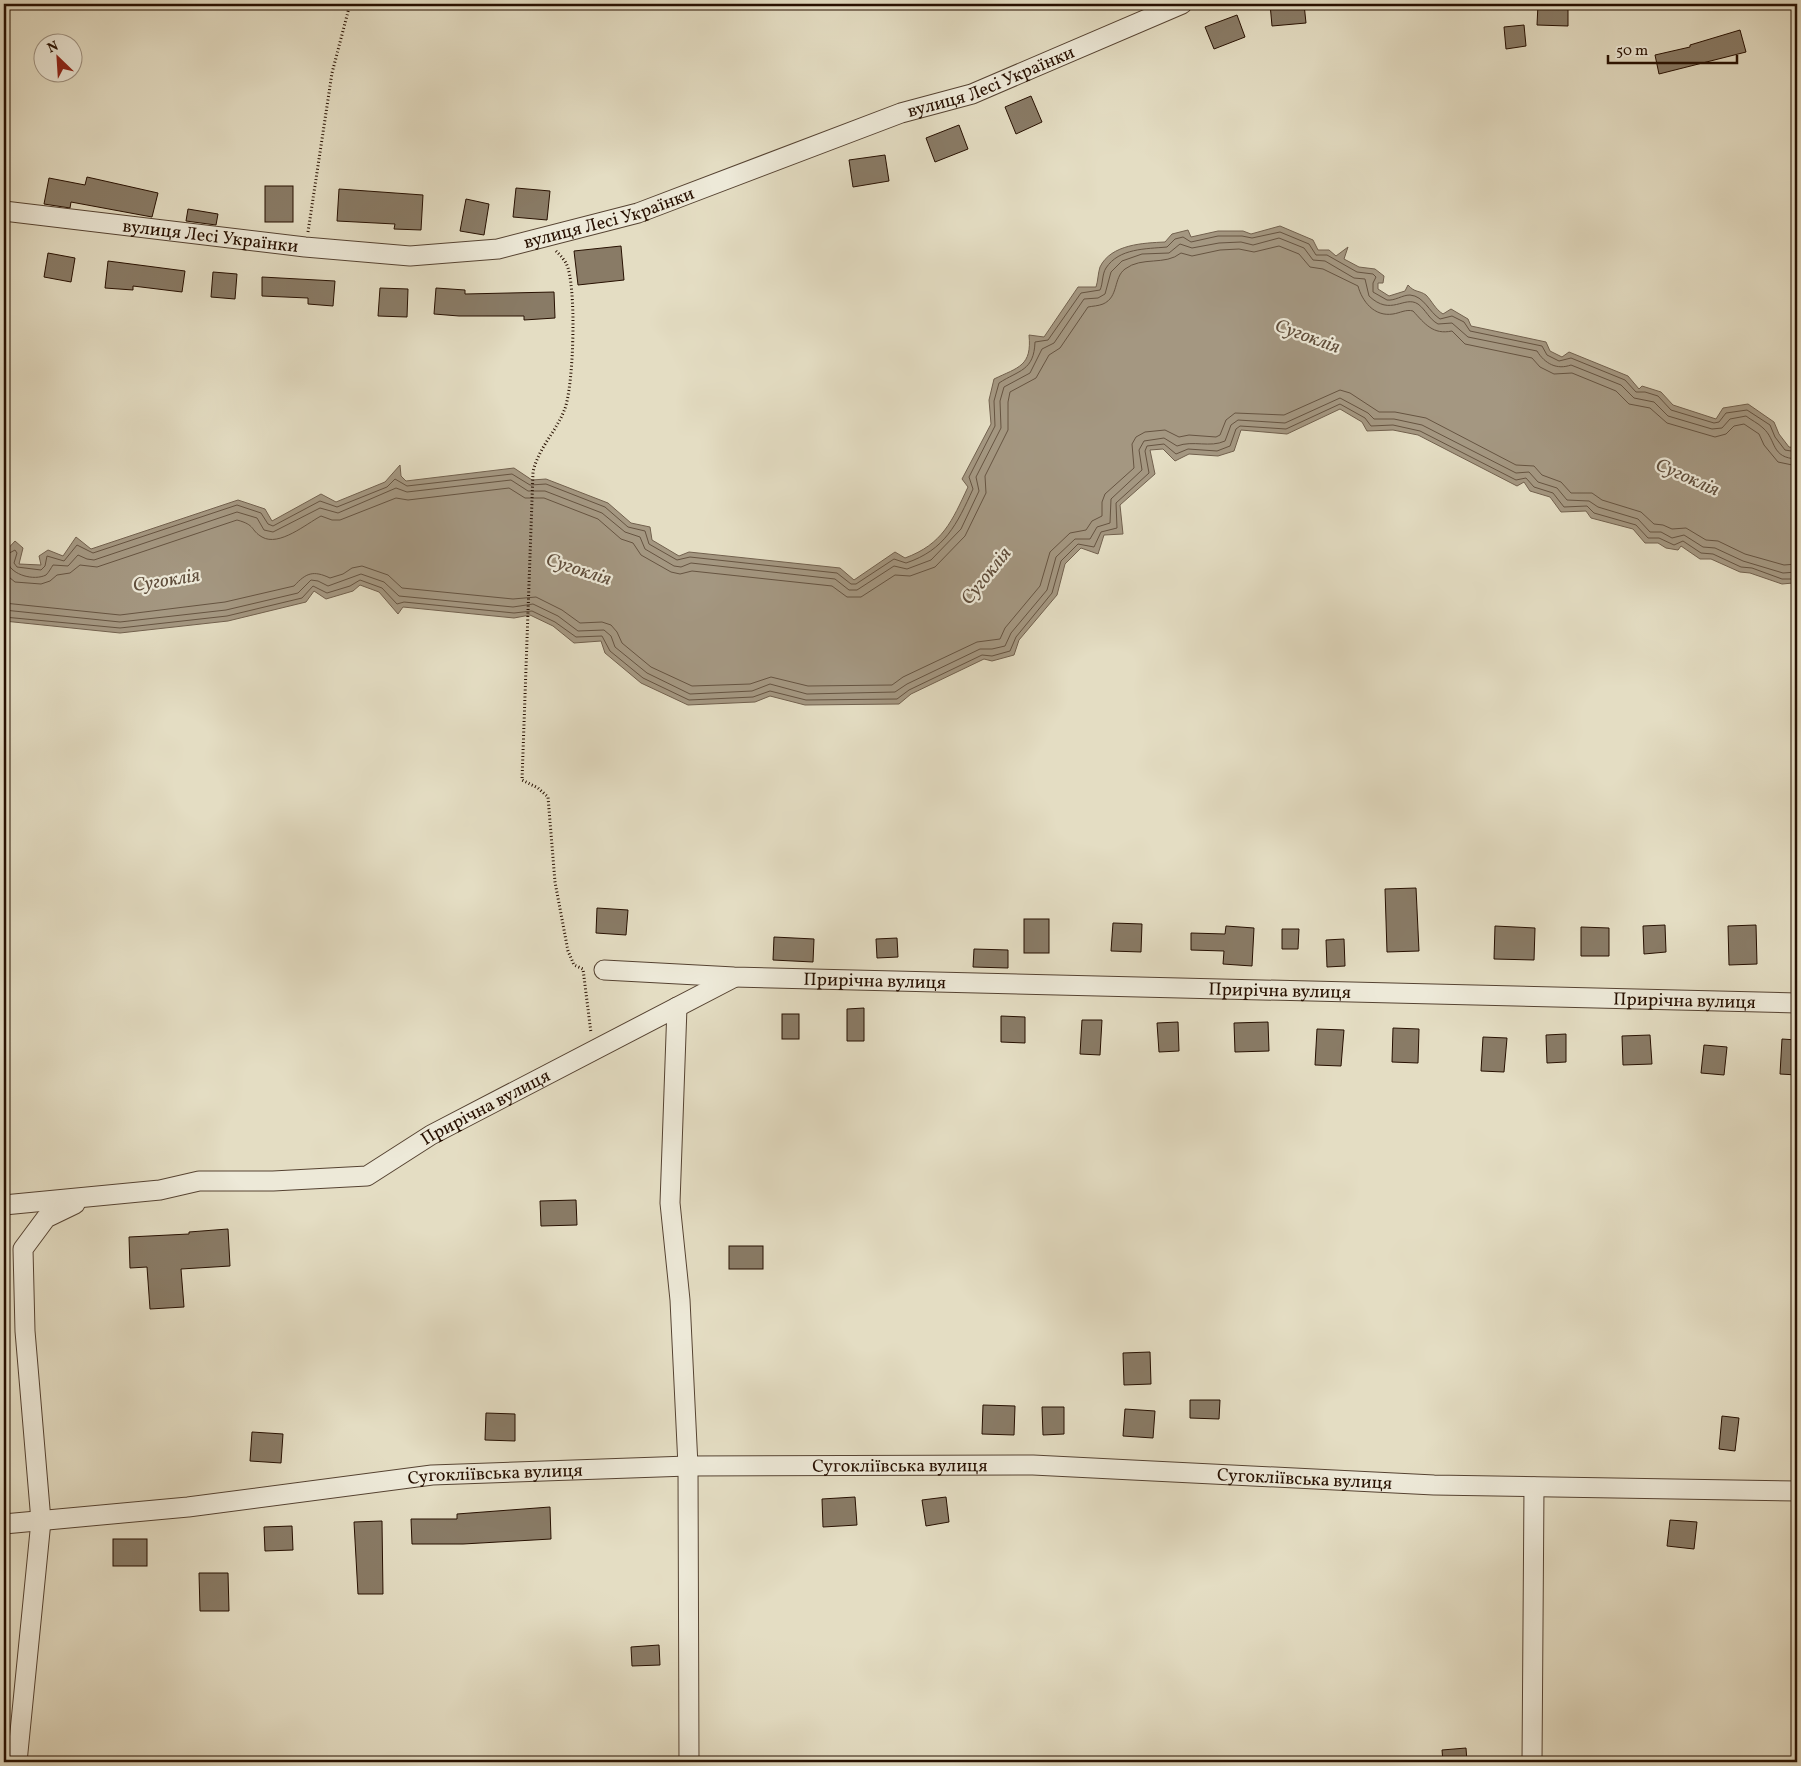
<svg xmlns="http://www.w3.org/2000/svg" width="1801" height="1766" font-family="Vollkorn,serif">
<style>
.water{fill:#a49781;stroke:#72614e}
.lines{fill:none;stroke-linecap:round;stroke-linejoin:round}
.shore{stroke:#665441;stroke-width:1}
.building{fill:#897b66;stroke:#271001}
.minor-casing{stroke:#564332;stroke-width:21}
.path{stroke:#271001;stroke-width:3;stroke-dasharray:1 2.5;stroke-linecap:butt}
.minor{stroke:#ede9d8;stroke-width:19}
.labels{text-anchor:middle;stroke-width:4.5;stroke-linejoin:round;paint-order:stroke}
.street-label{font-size:18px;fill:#271001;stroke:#ede9d8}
.water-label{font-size:19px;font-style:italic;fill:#5f4d3b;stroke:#ede9d8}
</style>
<rect width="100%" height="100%" fill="#e4ddc3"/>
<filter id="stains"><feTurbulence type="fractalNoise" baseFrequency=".004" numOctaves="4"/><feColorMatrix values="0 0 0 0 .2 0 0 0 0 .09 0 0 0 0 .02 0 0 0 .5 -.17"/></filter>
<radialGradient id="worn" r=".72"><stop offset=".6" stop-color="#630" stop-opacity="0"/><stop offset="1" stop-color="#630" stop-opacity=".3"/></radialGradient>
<path class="water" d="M1280 226 1313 240 1318 250H1329L1336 256 1348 247 1344 259 1359 267 1375 269 1384 276 1383 283H1378V289L1389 296 1405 291 1408 285C1415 293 1419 290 1426 295 1432 301 1435 309 1443 314L1451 309 1468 319 1471 326 1546 342 1550 351 1562 357 1569 352 1628 376 1639 389 1642 386 1661 392 1673 405 1716 419 1723 408 1748 404 1774 422 1779 434 1789 447 1797 448V584L1793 583 1782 584 1750 573 1740 572 1711 559H1700L1681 546 1678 550 1666 548 1658 543H1645L1633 529 1591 518 1586 511 1561 512 1550 497 1530 491 1524 482 1517 486 1418 435 1393 430 1367 431 1362 422 1340 409 1287 434 1241 430 1234 451 1218 456 1189 454 1175 461 1163 449 1150 450 1155 474 1120 505 1123 534 1104 535 1098 554 1081 548 1065 564 1057 595 1019 640 1014 655 992 661 984 659 911 694 899 704 805 705 770 696 755 702 688 705 641 683 605 653 601 641 574 643 553 626 530 615 514 618 403 607 398 614 379 592 360 585 353 591 326 599 314 591 306 602 228 621 120 633 4 621V553L15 541 23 548 19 564 41 565 39 556 48 550 63 556 76 537 91 549 238 500 265 509 272 521 321 494 336 502 385 482 400 465 401 476 406 481 514 468 532 480 546 479 608 503 631 523 650 527 652 540 679 556 689 552 840 568 854 580 895 552 905 558C943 544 952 521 968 487L962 479 991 424 989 400 994 379C1019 367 1032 366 1029 335L1044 337 1078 287H1096C1098 281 1098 273 1100 267 1111 244 1144 243 1165 242L1172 234 1188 230 1191 237 1218 231H1243L1251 234Z"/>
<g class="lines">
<g class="shore">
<path d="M4 556 15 550 17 553 14 563 17 567 41 570 45 566 47 556 64 561 77 545 93 553 237 505 261 513 268 524 273 526 320 501 337 507 387 487 395 479 407 486 512 474 530 485 546 484 605 507 628 527 645 531 649 544 677 560 690 557 837 573 851 584H856L894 559 906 563C945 550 957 524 973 489L969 477 995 426 994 401 999 383C1019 370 1034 371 1035 342L1048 340 1081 293 1100 290C1103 284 1102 274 1106 268 1119 248 1146 249 1167 247L1175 239 1183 237 1191 242 1218 236H1242L1252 238 1280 232 1309 244 1316 255H1327L1357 272 1373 274 1376 277 1373 283V292L1387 300C1395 301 1402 295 1410 295 1424 296 1429 312 1440 319L1452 316 1464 322 1470 331 1542 346 1547 355 1559 361 1571 358 1625 380 1636 392H1645L1658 396 1671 410 1714 423 1719 422 1726 413 1747 410 1770 425 1775 437 1785 450 1797 452"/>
<path d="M4 562 8 563C12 575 34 581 46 575 49 572 51 568 53 565L68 566 78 555 87 559 94 560 237 512 257 518 264 530 273 532 320 508 338 513 396 488 407 492 511 480 528 491H545L602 513 625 532 640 537 645 549 674 566 681 567 691 563 835 579 849 590H857L894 566 907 569 931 560 961 529 979 491 976 477 1001 428 1000 401 1004 387 1030 373 1042 349 1054 343 1084 299 1098 298 1105 294 1111 272 1122 261 1142 254 1169 253 1180 244 1192 248 1219 243 1241 242 1253 245 1279 238 1304 248 1313 260 1325 261 1354 278 1365 279 1369 296C1391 317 1404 295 1418 304 1426 310 1429 319 1438 324L1452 323 1468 337 1537 351C1545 364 1557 370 1571 365L1621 385 1634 398 1654 402 1668 416 1712 429 1722 428 1730 419 1746 416C1751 420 1758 423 1763 428 1777 440 1770 458 1797 459"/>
<path d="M4 573 15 582 41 584 50 581 57 575 70 573 80 565 97 567 237 520C256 525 250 530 262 537 279 547 306 524 321 516L332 520H340L396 498 408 500 509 488 525 498H544L598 519 621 539 633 543 641 555 671 572 680 574 692 571 832 586 847 597H861L895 575 910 576 935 567 965 536 986 493 985 476 1008 430V402L1010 392 1036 378 1049 355 1060 348 1088 307C1093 306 1098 306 1103 304 1119 297 1113 278 1125 269 1142 256 1165 266 1181 253L1192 256 1220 250 1239 249 1254 252 1279 246 1299 254 1310 267 1323 269 1358 286C1362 301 1374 317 1393 314 1400 313 1406 309 1413 311 1425 324 1433 335 1452 331L1465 344 1532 358 1540 367 1554 374 1572 373 1616 391 1629 404 1650 408 1667 423 1715 437 1726 434 1734 426 1744 424 1759 434 1764 445 1778 462 1797 466"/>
<path d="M4 603 120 615 225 602 294 586C306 573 313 570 330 578L343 574 352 568 362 566 388 575 402 588 513 599 536 597 562 610 580 623 602 622 611 625 617 632 622 643 651 667 692 686 750 684 771 677 808 686 892 685 903 677 977 642 1000 639 1005 628 1040 586 1050 552 1070 533 1086 530 1092 521 1102 516V502L1105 494 1134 468 1132 444 1136 437 1145 432 1165 430 1179 437 1189 435 1216 437 1220 435 1226 420 1235 413 1284 415 1340 390 1350 393 1379 412H1395L1426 418 1516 465 1534 466 1542 475 1561 482 1571 493H1592L1602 500 1641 512 1654 524 1663 525 1672 529 1686 528 1706 540 1718 541 1745 554 1784 565 1797 564"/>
<path d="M4 610 120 622 226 610 298 593 311 580 318 581 328 586 361 574 384 582 399 596 513 607 533 604 558 616 578 631 604 630 611 636 615 647 647 673 690 694 752 691 770 684 807 694 895 692 907 684 980 649H992L1005 646 1011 633 1047 590 1056 557 1075 539H1090L1097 527 1110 523 1111 499 1142 470 1139 450 1144 441 1164 438 1177 446C1193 440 1210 448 1225 441L1231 425 1238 420 1285 423 1340 398 1368 413 1374 419H1394L1422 425 1516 473 1529 472 1538 482 1557 488 1567 500 1589 501 1598 507 1638 519 1650 532H1661L1672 538 1684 535 1703 547 1715 548 1743 561 1783 573 1797 572"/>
<polyline points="4,617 120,628 227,616 302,598 313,586 327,593 350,586 360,580 382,588 397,604 404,602 514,613 532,611 555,622 576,637 602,636 610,651 643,678 689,700 753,697 770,691 806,700 897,699 909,690 982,655 992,656 1010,651 1016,637 1052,593 1061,561 1078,544 1094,547 1101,532 1117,528 1116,503 1149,473 1145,451 1147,446 1164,444 1176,454 1188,449 1217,451 1230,446 1236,429 1240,426 1286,429 1340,404 1365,418 1371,426 1393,425 1420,431 1516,480 1526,478 1534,487 1553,493 1564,507 1587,506 1594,513 1636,525 1648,538 1659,538 1674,545 1683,541 1701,553 1713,554 1741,567 1752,568 1782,579 1797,579"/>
</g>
</g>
<g class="building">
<polygon points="1270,4 1304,4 1306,23 1272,26"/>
<polygon points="1538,4 1568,4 1568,26 1537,25"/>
<polygon points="1237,15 1245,37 1214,49 1205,27"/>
<polygon points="1524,25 1526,46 1506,49 1504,27"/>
<polygon points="1740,30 1746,52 1659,74 1655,55 1690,47 1690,45"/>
<polygon points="1031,96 1042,122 1016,134 1005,107"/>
<polygon points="959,125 968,149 935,162 926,138"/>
<polygon points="885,155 889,181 853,187 849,160"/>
<polygon points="87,177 158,193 152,217 71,202 70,208 44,204 49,178 85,185"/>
<rect x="265" y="186" width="28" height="36"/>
<polygon points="516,188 550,191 547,220 513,217"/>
<polygon points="339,189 423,195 421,230 394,229 395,224 337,221"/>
<polygon points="466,199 489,204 484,235 460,231"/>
<polygon points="188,209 218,214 216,225 186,221"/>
<polygon points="621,246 624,280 578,285 574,251"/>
<polygon points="48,253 75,258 71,282 44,277"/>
<polygon points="108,261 185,271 182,292 133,286 133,290 105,288"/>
<polygon points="213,272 237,274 235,299 211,297"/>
<polygon points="262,277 335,281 333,306 308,304 308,298 262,296"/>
<polygon points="380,288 408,289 407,317 378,316"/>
<polygon points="436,288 465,290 465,294 554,292 555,318 524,320 524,316 459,316 434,314"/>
<polygon points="1416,888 1419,951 1387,952 1385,889"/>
<polygon points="597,908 628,910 626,935 596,933"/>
<rect x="1024" y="919" width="25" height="34"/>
<polygon points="1113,923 1142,924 1141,952 1111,951"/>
<polygon points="1665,925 1666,952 1644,954 1643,926"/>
<polygon points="1756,925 1757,964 1729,965 1728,926"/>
<polygon points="1226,926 1254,928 1252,966 1223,964 1224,951 1191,950 1191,933 1225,934"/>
<polygon points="1495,926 1535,928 1534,960 1494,959"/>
<polygon points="1581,927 1609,928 1609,956 1581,956"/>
<polygon points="1282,929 1299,929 1298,949 1282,949"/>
<polygon points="774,937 814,939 813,962 773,960"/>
<polygon points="897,938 898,957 877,958 876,939"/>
<polygon points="1344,939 1345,966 1327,967 1326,940"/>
<polygon points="974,949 1008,950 1008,968 973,967"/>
<polygon points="864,1008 864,1041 847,1041 847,1009"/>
<rect x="782" y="1014" width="17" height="25"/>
<polygon points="1001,1016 1025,1017 1025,1043 1001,1042"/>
<polygon points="1082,1020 1102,1020 1100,1055 1080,1054"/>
<polygon points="1178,1022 1179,1051 1159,1052 1157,1023"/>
<polygon points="1268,1022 1269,1051 1235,1052 1234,1023"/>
<polygon points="1393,1028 1419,1029 1418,1063 1392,1062"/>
<polygon points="1317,1029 1344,1030 1341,1066 1315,1065"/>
<polygon points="1566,1034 1566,1062 1547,1063 1546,1035"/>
<polygon points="1650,1035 1652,1064 1623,1065 1622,1036"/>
<polygon points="1483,1037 1507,1038 1504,1072 1481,1071"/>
<polygon points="1782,1039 1797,1040 1797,1075 1780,1074"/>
<polygon points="1704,1045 1727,1047 1724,1075 1701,1073"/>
<polygon points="576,1200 577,1225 541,1226 540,1201"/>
<polygon points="228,1229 230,1266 181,1269 184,1307 150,1309 147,1267 130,1268 129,1237 189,1234 189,1232"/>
<rect x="729" y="1246" width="34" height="23"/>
<polygon points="1150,1352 1151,1384 1124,1385 1123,1353"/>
<polygon points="1190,1400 1220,1400 1219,1419 1190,1418"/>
<polygon points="983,1405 1015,1406 1014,1435 982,1434"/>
<polygon points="1042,1407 1064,1407 1064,1434 1043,1435"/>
<polygon points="1125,1409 1155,1411 1153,1438 1123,1436"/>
<polygon points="486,1413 515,1414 515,1441 485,1440"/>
<polygon points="1722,1416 1739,1418 1735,1451 1719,1449"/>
<polygon points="252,1432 283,1434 281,1463 250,1461"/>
<polygon points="855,1497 857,1525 823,1527 822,1499"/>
<polygon points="946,1497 949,1522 926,1526 922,1500"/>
<polygon points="550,1507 551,1539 463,1544 412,1544 411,1519 457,1519 457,1514"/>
<polygon points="1670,1520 1697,1522 1694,1549 1667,1546"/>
<polygon points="382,1521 383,1594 358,1594 354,1522"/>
<polygon points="292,1526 293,1550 265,1551 264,1527"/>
<rect x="113" y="1539" width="34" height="27"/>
<polygon points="199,1573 228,1573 229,1611 200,1611"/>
<polygon points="659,1645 660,1665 632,1666 631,1647"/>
<polygon points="1466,1748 1467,1762 1443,1762 1442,1750"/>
</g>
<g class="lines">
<g class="minor-casing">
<g id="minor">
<path id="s1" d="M4 211 305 247 410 256 498 249 638 213 901 113 972 94 1182 4"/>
<path id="s2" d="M604 970 734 977 1797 1003"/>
<polyline points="677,1007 670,1203 680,1300 688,1466 689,1762"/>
<path id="s3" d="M4 1205 160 1190 199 1181H273L367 1176 431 1135 733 978"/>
<path id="s4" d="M4 1524 188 1507 432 1475 688 1466 1033 1465 1434 1485 1797 1491"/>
<polyline points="17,1762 41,1521 25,1331 23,1249 46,1218 75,1204"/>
<polyline points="1532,1762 1534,1487"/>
</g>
</g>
<g class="path">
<polyline points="308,232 332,73 350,4"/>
<path d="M556 251C559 254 563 258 566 263 577 283 574 389 564 411 555 433 538 449 533 472L522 780 538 788 548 797 555 882 568 951 574 965 583 969 591 1033"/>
</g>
<use href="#minor" class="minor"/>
</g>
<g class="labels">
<g class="street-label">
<text dy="6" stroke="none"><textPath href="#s1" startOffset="1018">вулиця Лесі Українки</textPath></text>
<text dy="6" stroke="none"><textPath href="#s1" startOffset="612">вулиця Лесі Українки</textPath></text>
<text dy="6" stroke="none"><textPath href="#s1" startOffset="208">вулиця Лесі Українки</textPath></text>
<text dy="6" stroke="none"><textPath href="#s2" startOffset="271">Прирічна вулиця</textPath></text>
<text dy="6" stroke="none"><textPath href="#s2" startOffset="676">Прирічна вулиця</textPath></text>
<text dy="6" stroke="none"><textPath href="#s2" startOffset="1081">Прирічна вулиця</textPath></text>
<text dy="6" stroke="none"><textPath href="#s3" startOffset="502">Прирічна вулиця</textPath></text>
<text dy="6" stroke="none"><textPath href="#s4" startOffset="899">Сугокліївська вулиця</textPath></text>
<text dy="6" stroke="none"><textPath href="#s4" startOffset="494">Сугокліївська вулиця</textPath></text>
<text dy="6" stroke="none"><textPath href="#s4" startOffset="1304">Сугокліївська вулиця</textPath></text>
</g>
<g class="water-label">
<text transform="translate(1308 335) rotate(20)" y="7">Сугоклія</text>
<text transform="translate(1688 476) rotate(24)" y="7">Сугоклія</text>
<text transform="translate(579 568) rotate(18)" y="7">Сугоклія</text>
<text transform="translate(985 575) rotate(-51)" y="7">Сугоклія</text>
<text transform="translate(166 579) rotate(-9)" y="7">Сугоклія</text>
</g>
</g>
<rect width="1801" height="1766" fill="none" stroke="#e4ddc3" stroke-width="20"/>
<rect x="5" y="5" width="1791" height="1756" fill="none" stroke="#271001" stroke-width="2.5"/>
<rect x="10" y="10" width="1781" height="1746" fill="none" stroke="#271001"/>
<g transform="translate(58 58) rotate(335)"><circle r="24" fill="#ede9d8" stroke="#9e9282"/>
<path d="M0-4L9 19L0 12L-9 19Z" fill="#8f2418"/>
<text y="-8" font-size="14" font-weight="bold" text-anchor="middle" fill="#271001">N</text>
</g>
<path d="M1608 55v8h129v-8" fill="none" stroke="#271001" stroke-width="2.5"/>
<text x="1616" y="55" font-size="15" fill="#271001" stroke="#ede9d8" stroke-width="4" paint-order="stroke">50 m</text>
<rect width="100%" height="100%" filter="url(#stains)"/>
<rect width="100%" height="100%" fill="url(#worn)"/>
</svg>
